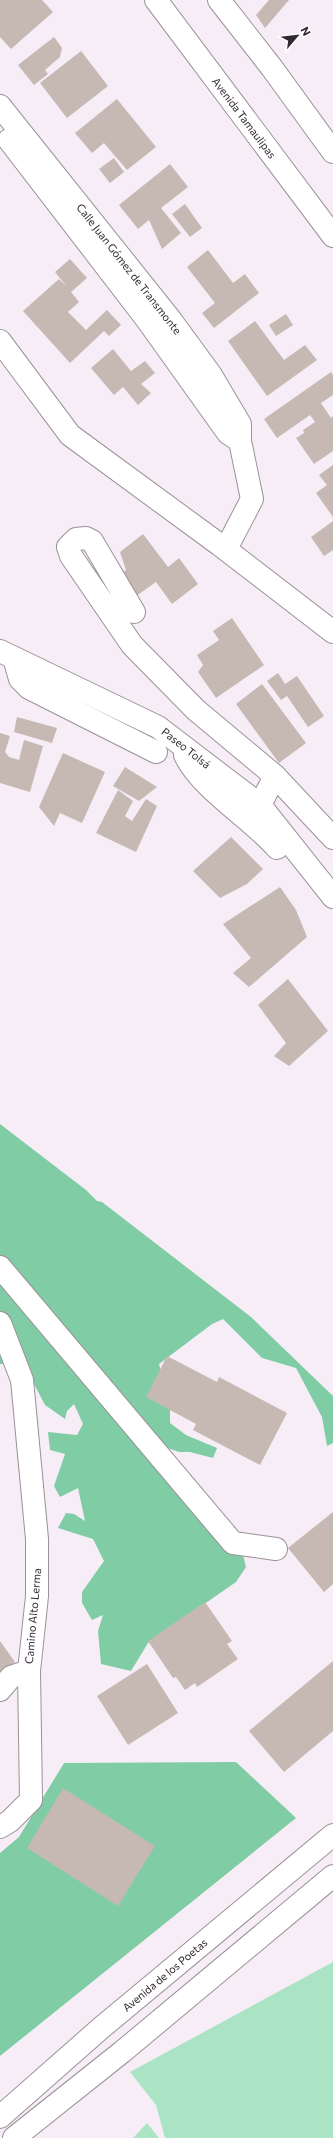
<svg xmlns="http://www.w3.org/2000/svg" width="333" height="2138" font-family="Commissioner,sans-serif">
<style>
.green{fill:#aae4c5}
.forest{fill:#7fcca5}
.building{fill:#c6b9b3}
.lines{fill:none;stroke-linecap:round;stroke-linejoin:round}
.minor-casing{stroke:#9a9199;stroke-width:24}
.highway-casing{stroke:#9a9199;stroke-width:24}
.minor{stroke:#fff;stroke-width:22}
.highway{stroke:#fff;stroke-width:22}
.labels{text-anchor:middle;stroke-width:4;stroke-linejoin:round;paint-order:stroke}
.street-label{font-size:11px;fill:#2e2a2e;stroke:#fffdff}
</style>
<rect width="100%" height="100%" fill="#f7edf6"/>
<g class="green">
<polygon points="333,1962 333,2138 165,2138 156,2105 130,2072"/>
<polygon points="147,2123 159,2138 133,2138"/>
</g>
<g class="forest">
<polygon points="0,1124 86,1190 97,1201 102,1202 251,1317 333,1396 333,1443 327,1446 322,1417 296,1368 262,1358 223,1319 212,1324 159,1364 170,1405 170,1423 186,1435 217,1448 213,1458 190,1452 179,1452 159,1445 240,1543 246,1567 236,1582 148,1643 131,1671 101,1664 98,1631 103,1615 92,1620 82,1603 82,1592 104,1561 93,1539 58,1528 66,1513 74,1514 85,1521 78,1488 60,1497 54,1486 65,1454 50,1450 48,1432 77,1435 83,1424 74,1404 67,1411 65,1419 45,1405 33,1382 15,1377 4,1364 0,1364"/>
<polygon points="236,1762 296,1818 0,2056 0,1853 19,1837 64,1763"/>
</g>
<g class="building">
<polygon points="0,0 42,0 53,12 11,49 0,37"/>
<polygon points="269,0 289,0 265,28 256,15"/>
<polygon points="54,37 62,48 60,57 45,70 48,74 34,85 18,65"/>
<polygon points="81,51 108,86 67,118 40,83"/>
<polygon points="117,99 156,147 127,170 104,143 92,153 75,133"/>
<polygon points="114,158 124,172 110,183 99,169"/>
<polygon points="170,164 188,187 161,208 181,233 162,249 149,220 138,229 119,205"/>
<polygon points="185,204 202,228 190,237 172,214"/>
<polygon points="208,250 233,283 245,274 259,293 214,328 202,313 215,303 187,267"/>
<polygon points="70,259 87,278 71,292 79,302 68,312 86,330 107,310 121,325 109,336 104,331 70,363 23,311 59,279 67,287 55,272"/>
<polygon points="286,314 293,325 276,336 269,325"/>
<polygon points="255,321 284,360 305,345 317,360 267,396 228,341"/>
<polygon points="113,349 131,371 145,361 155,373 141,384 151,393 138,405 123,387 114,395 91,368"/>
<polygon points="331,372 333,375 333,395 321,403 331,418 333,416 333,451 314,464 296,438 304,433 303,430 315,422 310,415 277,438 264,419"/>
<polygon points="333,465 333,517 316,493 327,485 319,475"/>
<polygon points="333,521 333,550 324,556 311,537"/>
<polygon points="143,534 168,567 179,558 198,584 172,604 156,582 132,599 116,577 126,570 120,552"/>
<polygon points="232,618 264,665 216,698 198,672 203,665 197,655 219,640 213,631"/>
<polygon points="278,673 285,684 297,676 324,716 308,727 287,696 281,700 267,681"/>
<polygon points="262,684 306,743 279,763 236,704"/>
<polygon points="17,717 57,728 52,743 14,732"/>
<polygon points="0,733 10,736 5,752 9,757 19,760 24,740 43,746 30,792 0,783"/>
<polygon points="63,753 105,772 82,823 60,813 54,826 39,807"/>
<polygon points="125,767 157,787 139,801 113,786"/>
<polygon points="118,790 133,801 125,816 132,821 146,799 157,806 136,852 96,833"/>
<polygon points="231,837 263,869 247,884 220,898 193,871"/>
<polygon points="280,887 296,910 307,937 249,987 233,973 251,958 223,924"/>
<polygon points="288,979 328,1031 289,1066 274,1056 286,1043 258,1005"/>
<polygon points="167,1356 217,1382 219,1377 287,1413 260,1465 193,1430 196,1424 146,1397"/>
<polygon points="333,1512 333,1584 324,1592 288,1548"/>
<polygon points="205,1602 232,1641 227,1644 238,1659 197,1687 195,1683 185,1690 176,1677 173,1678 148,1641"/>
<polygon points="0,1641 15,1662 0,1673"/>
<polygon points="333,1661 333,1731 284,1772 249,1731"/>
<polygon points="147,1664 178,1713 128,1745 97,1696"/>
<polygon points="63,1788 155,1846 118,1906 27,1848"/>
</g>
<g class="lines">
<g class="minor-casing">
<g id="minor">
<polyline points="156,0 333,236"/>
<polyline points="219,0 272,68 333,152"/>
<polyline points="0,106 170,319 211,375 240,424 240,441 252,499 226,549"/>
<polyline points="9,140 148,321 228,433 240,441"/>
<polyline points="0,341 70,435 220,545 333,632"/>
<polyline points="134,612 92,541 86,538 76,539 68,547 71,556 132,645 196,710 275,776 260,805"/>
<polyline points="0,651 158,727 260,805 333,897"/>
<polyline points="14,658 20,679 29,688 156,752"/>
<path d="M185 755C201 789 251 818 277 848"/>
<polyline points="275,776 333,838"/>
<polyline points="0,1267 233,1543 276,1549"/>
<polyline points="0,1323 22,1380 37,1539 37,1596 29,1671 31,1800 10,1821 0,1827"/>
<polyline points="0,1690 11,1677 29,1671"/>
</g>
</g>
<g class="highway-casing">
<g id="highway">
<polyline points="0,2117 101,2028 333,1835"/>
<polyline points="14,2138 122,2052 333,1876"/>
</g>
</g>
<use href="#minor" class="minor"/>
<use href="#highway" class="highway"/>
</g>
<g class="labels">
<g class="street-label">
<text transform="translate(244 118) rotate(53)" y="4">Avenida Tamaulipas</text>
<text transform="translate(129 269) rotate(52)" y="4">Calle Juan Gómez de Transmonte</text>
<text transform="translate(186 748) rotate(38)" y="4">Paseo Tolsá</text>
<text transform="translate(33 1616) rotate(-85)" y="4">Camino Alto Lerma</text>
<text transform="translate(165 1975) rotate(-40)" y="4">Avenida de los Poetas</text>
</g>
</g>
<g transform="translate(297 36) rotate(62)" stroke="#fffdff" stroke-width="3" paint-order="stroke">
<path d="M0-3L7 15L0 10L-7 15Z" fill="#2e2a2e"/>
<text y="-6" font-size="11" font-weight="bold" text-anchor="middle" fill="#2e2a2e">N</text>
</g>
</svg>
